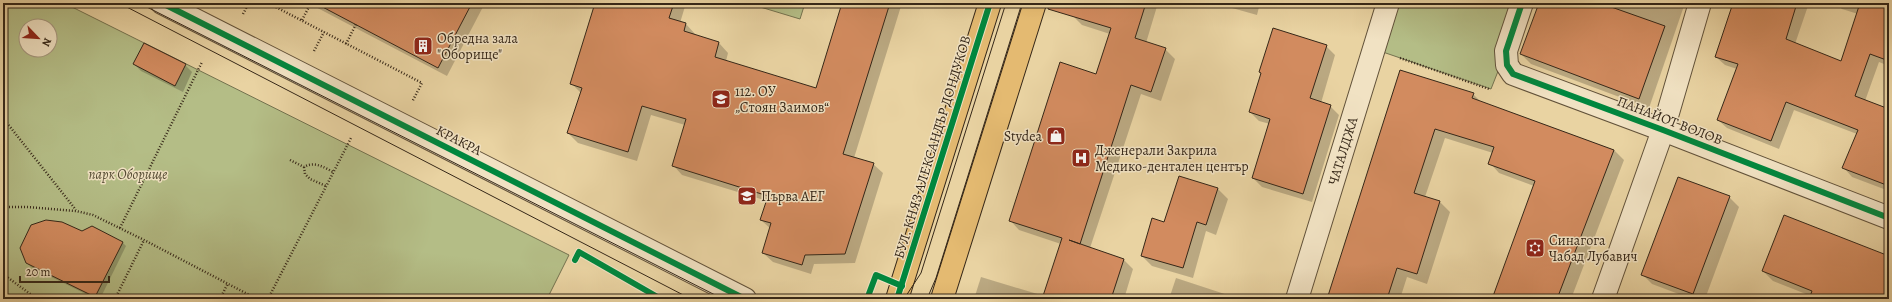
<svg xmlns="http://www.w3.org/2000/svg" width="1892" height="302" font-family="Alegreya,serif">
<style>
.green{fill:#b4bd86;stroke:#74724f;fill-rule:evenodd}
.shadow{fill:#0003}
.building{fill:#d28b5f;stroke:#352718}
.lines{fill:none;stroke-linecap:round;stroke-linejoin:round}
.minor-casing{stroke:#62523a;stroke-width:24}
.tertiary-casing{stroke:#62523a;stroke-width:24}
.primary-casing{stroke:#352718;stroke-width:24}
.path{stroke:#352718;stroke-width:2.5;stroke-dasharray:1 2;stroke-linecap:butt}
.minor{stroke:#f1e2c3;stroke-width:22}
.tertiary{stroke:#f1e2c3;stroke-width:22}
.primary{stroke:#e4ba71;stroke-width:22}
.tram{stroke:#352718;stroke-width:1}
.cycleway-casing{stroke:#f1e2c3;stroke-width:8}
.cycleway{stroke:#00873e;stroke-width:6}
.labels{text-anchor:middle;stroke-width:3;stroke-linejoin:round;paint-order:stroke}
.poi-label{font-size:14px;fill:#352718;stroke:#f1e2c3;text-anchor:start}
.street-label{font-size:14px;fill:#352718;stroke:#f1e2c3}
.park-label{font-size:14px;font-style:italic;fill:#554c34;stroke:#f1e2c3}
</style>
<rect width="100%" height="100%" fill="#e9d3a2"/>
<filter id="stains"><feTurbulence type="fractalNoise" baseFrequency=".005" numOctaves="4"/><feColorMatrix values="0 0 0 0 .2 0 0 0 0 .09 0 0 0 0 .02 0 0 0 .5 -.17"/></filter>
<radialGradient id="worn" r=".72"><stop offset=".6" stop-color="#630" stop-opacity="0"/><stop offset="1" stop-color="#630" stop-opacity=".3"/></radialGradient>
<g class="green">
<path d="M3 3H64L569 255 547 299H3ZM26 26H50V50H26Z"/>
<polygon points="747,3 805,3 800,19"/>
<polygon points="1388,3 1522,3 1506,51 1491,89 1374,49"/>
</g>
<g class="shadow">
<polygon points="308,3 485,3 447,76"/>
<polygon points="596,3 686,3 680,23 686,24 695,34 695,36 719,43 728,53 726,61 817,89 843,3 902,3 854,158 873,164 883,173 855,263 814,264 811,274 773,262 763,253 771,229 761,220 767,201 682,175 673,165 685,125 651,115 637,161 578,143 568,133 581,93 571,83"/>
<polygon points="1076,3 1158,3 1146,43 1165,49 1175,59 1161,101 1141,94 1090,248 1124,260 1133,269 1124,299 1088,299 1061,244 1019,230 1010,220 1097,76 1110,34 1082,25 1072,15"/>
<polygon points="1228,3 1260,3 1257,15 1232,8"/>
<polygon points="1540,3 1685,3 1649,108 1531,64 1521,54"/>
<polygon points="1734,3 1809,3 1795,44 1842,62 1858,14 1842,9 1835,3 1889,3 1889,66 1879,62 1865,101 1889,111 1889,191 1852,177 1844,168 1857,134 1794,110 1779,149 1727,128 1718,120 1737,69 1725,65 1716,57"/>
<polygon points="1326,46 1335,55 1321,103 1330,106 1339,115 1312,202 1262,187 1253,178 1270,124 1259,121 1250,112 1262,74 1260,72"/>
<polygon points="134,64 185,65 192,72 183,92 141,71"/>
<polygon points="1401,71 1473,94 1482,103 1614,150 1624,160 1571,299 1498,299 1534,186 1499,173 1490,163 1493,153 1445,138 1425,197 1440,202 1450,212 1427,284 1407,277 1400,299 1328,299"/>
<polygon points="1180,177 1218,189 1228,199 1216,235 1206,231 1193,278 1152,266 1142,256 1165,223"/>
<polygon points="1729,197 1739,207 1705,299 1692,299 1652,284 1643,275"/>
<polygon points="82,232 122,242 126,246 100,299 96,299 31,267 26,262"/>
<polygon points="1889,258 1889,299 1810,299 1811,296 1773,281 1763,271"/>
<polygon points="981,277 1054,299 974,299"/>
<polygon points="1176,278 1240,299 1169,299"/>
</g>
<g class="building">
<polygon points="315,3 472,3 438,68"/>
<polygon points="595,3 674,3 669,18 686,23 684,31 719,42 715,57 816,88 842,3 890,3 843,154 874,163 845,254 805,255 802,265 762,253 771,223 760,220 768,196 672,166 686,119 642,106 628,152 567,133 582,88 570,84"/>
<polygon points="1049,3 1146,3 1135,38 1166,48 1151,92 1131,85 1080,244 1069,240 1124,259 1111,299 1042,299 1062,238 1009,221 1060,62 1096,74 1111,28 1048,9"/>
<polygon points="1539,3 1600,3 1665,26 1639,99 1520,54"/>
<polygon points="1733,3 1797,3 1786,39 1841,61 1860,3 1889,3 1889,61 1870,54 1855,96 1889,109 1889,186 1842,168 1858,130 1786,102 1771,141 1717,120 1738,64 1715,57"/>
<polygon points="1273,28 1327,45 1310,98 1331,105 1303,194 1252,178 1270,119 1249,112 1261,73 1259,72"/>
<polygon points="144,43 186,64 175,86 133,64"/>
<polygon points="1400,70 1474,93 1472,98 1614,150 1557,299 1492,299 1535,181 1488,164 1494,147 1435,129 1414,193 1440,201 1417,274 1397,268 1387,299 1327,299"/>
<polygon points="1179,176 1218,188 1206,225 1197,222 1183,268 1141,256 1152,218 1164,222"/>
<polygon points="1678,177 1730,196 1693,294 1641,275"/>
<polygon points="1784,215 1889,256 1889,299 1809,299 1812,291 1762,271"/>
<polygon points="46,220 62,222 82,231 92,226 123,242 95,297 26,263 20,248 31,225"/>
</g>
<g class="lines">
<g class="minor-casing">
<g id="minor">
<polyline points="1522,3 1506,51 1507,65 1513,74 1663,130 1889,218"/>
<path id="s1" d="M1297 299 1388 3"/>
<polyline points="1603,299 1663,130 1700,3"/>
</g>
</g>
<g class="tertiary-casing">
<polyline id="tertiary" points="162,3 745,299"/>
</g>
<g class="primary-casing">
<g id="primary">
<polyline points="897,299 990,3"/>
<polyline points="942,299 1035,3"/>
</g>
</g>
<g class="path">
<polyline points="235,3 241,6 242,3"/>
<polyline points="268,3 422,83 412,102"/>
<polyline points="243,14 249,3"/>
<polyline points="302,20 311,3"/>
<polyline points="346,44 356,24"/>
<polyline points="314,51 324,32"/>
<polyline points="1400,58 1489,89"/>
<polyline points="3,118 76,210"/>
<path d="M290 160 304 167C314 161 324 167 333 172"/>
<polyline points="304,167 305,174 310,179 326,186"/>
<polyline points="3,207 27,207 76,211 93,215 144,240 257,299"/>
<polyline points="120,228 202,62"/>
<polyline points="575,260 579,252"/>
<polyline points="3,274 37,299"/>
<polyline points="115,299 144,240"/>
<polyline points="220,299 228,283"/>
<polyline points="268,299 351,138"/>
</g>
<use href="#minor" class="minor"/>
<use href="#tertiary" class="tertiary"/>
<use href="#primary" class="primary"/>
<g class="tram">
<polyline points="119,3 691,299"/>
<polyline points="139,3 723,299"/>
<polyline points="904,299 921,273 1006,3"/>
<polyline points="927,299 936,278 1022,3"/>
</g>
<g class="cycleway-casing">
<g id="cycleway">
<polyline points="162,3 745,299"/>
<polyline points="1522,3 1506,51 1507,65 1513,74 1663,130 1889,218"/>
<polyline points="575,260 579,252 661,299"/>
<polyline points="867,299 876,275 902,286"/>
<polyline points="897,299 990,3"/>
</g>
</g>
<use href="#cycleway" class="cycleway"/>
</g>
<defs>
<g id="building-square" transform="scale(1)"><rect x="-9" y="-9" width="18" height="18" rx="4" fill="#8f2418" stroke="#f1e2c3"/><path d="M-4-6H4V6H1V3H-1V6H-4ZM-2.5-4.3h1.7v1.8h-1.7ZM.8-4.3h1.7v1.8H.8ZM-2.5-1h1.7V.8h-1.7ZM.8-1h1.7V.8H.8Z" fill="#fff"/></g>
<g id="school-square" transform="scale(1)"><rect x="-9" y="-9" width="18" height="18" rx="4" fill="#8f2418" stroke="#f1e2c3"/><path d="M0-5L7-2L0 1L-7-2ZM-4 1L0 2.5L4 1V4Q0 6-4 4Z" fill="#fff"/></g>
<g id="shop-square" transform="scale(1)"><rect x="-9" y="-9" width="18" height="18" rx="4" fill="#8f2418" stroke="#f1e2c3"/><path d="M-5-2.5h2.3a2.7 3.5 0 0 1 5.4 0H5L5.5 6h-11ZM-1.5-2.5h3a1.5 2.3 0 0 0-3 0Z" fill="#fff"/></g>
<g id="hospital-square" transform="scale(1)"><rect x="-9" y="-9" width="18" height="18" rx="4" fill="#8f2418" stroke="#f1e2c3"/><path d="M-5-5h3v3.5h4V-5h3V5h-3V1.5h-4V5h-3Z" fill="#fff"/></g>
<g id="synagogue-square" transform="scale(1)"><rect x="-9" y="-9" width="18" height="18" rx="4" fill="#8f2418" stroke="#f1e2c3"/><path d="M0-6.5L5.6 3.2H-5.6ZM0 6.5L5.6-3.2H-5.6Z" fill="#fff"/></g>
</defs>
<g fill-rule="evenodd">
<use href="#building-square" x="423" y="46"/>
<use href="#school-square" x="721" y="99"/>
<use href="#shop-square" x="1056" y="136"/>
<use href="#hospital-square" x="1081" y="158"/>
<use href="#school-square" x="747" y="196"/>
<use href="#synagogue-square" x="1535" y="248"/>
</g>
<g class="labels">
<g class="poi-label">
<text x="437" y="43">Обредна зала<tspan x="437" dy="16">"Оборище"</tspan></text>
<text x="735" y="96">112. ОУ<tspan x="735" dy="16">„Стоян Заимов“</tspan></text>
<text x="1042" y="141" text-anchor="end">Stydea</text>
<text x="1095" y="155">Дженерали Закрила<tspan x="1095" dy="16">Медико-дентален център</tspan></text>
<text x="761" y="201">Първа АЕГ</text>
<text x="1549" y="245">Синагога<tspan x="1549" dy="16">Чабад Лубавич</tspan></text>
</g>
<g class="street-label">
<text transform="translate(1670 120) rotate(21)" y="5">ПАНАЙОТ ВОЛОВ</text>
<text transform="translate(459 140) rotate(27)" y="5">КРАКРА</text>
<text transform="translate(932 147) rotate(-73)" y="5">БУЛ. КНЯЗ АЛЕКСАНДЪР ДОНДУКОВ</text>
<text dy="5" stroke="none"><textPath href="#s1" startOffset="155">ЧАТАЛДЖА</textPath></text>
</g>
<g class="park-label">
<text x="128" y="179">парк Оборище</text>
</g>
</g>
<rect width="1892" height="302" fill="none" stroke="#e9d3a2" stroke-width="16"/>
<rect x="4" y="4" width="1884" height="294" fill="none" stroke="#352718" stroke-width="2"/>
<rect x="8" y="8" width="1876" height="286" fill="none" stroke="#352718"/>
<g transform="translate(38 38) rotate(115)"><circle r="19" fill="#f1e2c3" stroke="#a6977f"/>
<path d="M0-3L7 15L0 10L-7 15Z" fill="#8f2418"/>
<text y="-6" font-size="11" font-weight="bold" text-anchor="middle" fill="#352718">N</text>
</g>
<path d="M20 276v6h89v-6" fill="none" stroke="#352718" stroke-width="2"/>
<text x="26" y="276" font-size="12" fill="#352718" stroke="#f1e2c3" stroke-width="3" paint-order="stroke">20 m</text>
<rect width="100%" height="100%" filter="url(#stains)"/>
<rect width="100%" height="100%" fill="url(#worn)"/>
</svg>
